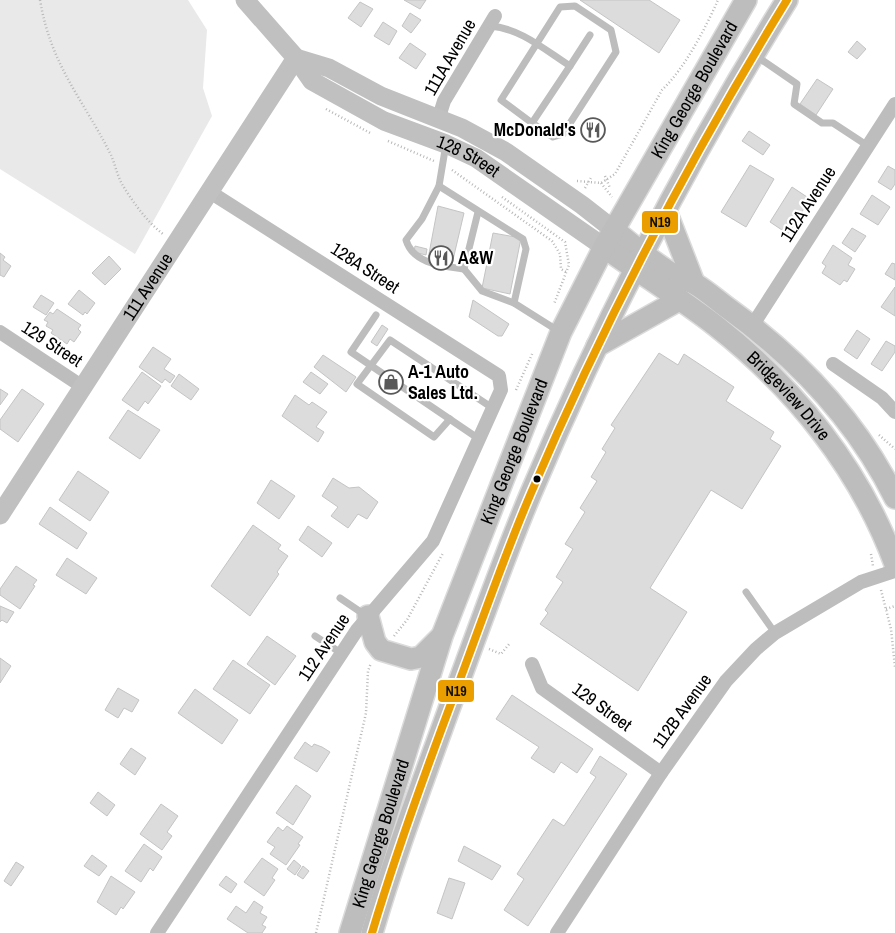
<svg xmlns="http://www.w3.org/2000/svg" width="895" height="933" font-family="'Archivo Narrow',sans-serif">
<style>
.green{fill:#e9e9e9}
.building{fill:#dcdcdc;stroke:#c4c4c4}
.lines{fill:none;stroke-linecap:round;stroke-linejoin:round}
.primary-casing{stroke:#dbdbdb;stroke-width:24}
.path{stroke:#b8b8b8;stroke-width:2.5;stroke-dasharray:1 2.5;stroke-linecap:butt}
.lane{stroke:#bdbdbd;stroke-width:7}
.street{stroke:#bdbdbd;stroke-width:14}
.secondary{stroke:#c0c0c0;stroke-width:19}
.primary{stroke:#bdbdbd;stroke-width:21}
.bus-1-casing{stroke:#fff;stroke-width:11}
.bus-1{stroke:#eb9e00;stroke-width:8}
.bus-dot{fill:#000;stroke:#fff;stroke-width:2}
.labels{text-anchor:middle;stroke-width:4.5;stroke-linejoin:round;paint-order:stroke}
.street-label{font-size:18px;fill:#000;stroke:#fff}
.poi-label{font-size:18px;font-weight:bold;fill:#000;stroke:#fff;text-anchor:start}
.line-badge{stroke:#fff;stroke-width:2}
.pale-badge-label{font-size:14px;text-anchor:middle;font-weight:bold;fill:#111}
</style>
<rect width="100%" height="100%" fill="#fff"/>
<polygon class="green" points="0,0 188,0 207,30 203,88 212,116 135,254 0,169"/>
<g class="building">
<polygon points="404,0 426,0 420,9"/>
<polygon points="580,0 649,0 680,20 659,53"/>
<polygon points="360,2 373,9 361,27 348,18"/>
<polygon points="410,13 421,20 411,33 402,26"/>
<polygon points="383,22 397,31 389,45 374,36"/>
<polygon points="857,41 866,49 857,59 848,52"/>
<polygon points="410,43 426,54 416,69 399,58"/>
<polygon points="817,79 833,89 816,115 800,104"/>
<polygon points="749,131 770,145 763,155 742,141"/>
<polygon points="750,165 774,179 746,227 721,212"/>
<polygon points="888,166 895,170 895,184 891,190 878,182"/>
<polygon points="792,187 810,199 788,234 770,222"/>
<polygon points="872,195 890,207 878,225 860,214"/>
<polygon points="438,206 464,213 452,264 428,259"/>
<polygon points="852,228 866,236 855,252 842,243"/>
<polygon points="493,233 521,238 510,294 482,288"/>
<polygon points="833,245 852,258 848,265 855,269 847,282 844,280 840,285 822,273 826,266 822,263"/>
<polygon points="415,246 427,249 426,255 414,252"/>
<polygon points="0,253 5,257 3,260 11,266 4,277 0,275"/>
<polygon points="109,256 121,269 105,285 92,273"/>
<polygon points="892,263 895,264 895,280 885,274"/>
<polygon points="895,287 895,316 881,307"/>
<polygon points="79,290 95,303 87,314 85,312 83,315 68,304"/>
<polygon points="41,295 54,303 46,315 33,307"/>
<polygon points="473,300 509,324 502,336 498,336 469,317"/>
<polygon points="57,309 81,325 78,329 81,332 74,342 70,339 67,344 51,333 53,330 46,326 48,322 44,320 50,312 53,314"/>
<polygon points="382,325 388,329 377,346 371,342"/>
<polygon points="857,330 870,339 857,359 844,350"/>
<polygon points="886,341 895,346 895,352 882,371 871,364"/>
<polygon points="153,347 171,359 164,369 175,376 170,383 165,379 162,383 139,367"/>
<polygon points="659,353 678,365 684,354 734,387 726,401 774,432 770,439 781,446 742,509 711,490 650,588 687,612 638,691 540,624 548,613 545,610 563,582 556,577 573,549 565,544 585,512 580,508 597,481 591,477 606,452 602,449 615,428 611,425"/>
<polygon points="323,355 356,377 346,392 314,367"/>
<polygon points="142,372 161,386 148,404 145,401 138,411 122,400"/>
<polygon points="311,372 328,384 320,394 303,382"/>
<polygon points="179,374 199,389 191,400 171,386"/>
<polygon points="0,389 8,394 0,405"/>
<polygon points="22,389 44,404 18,442 0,429 0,420"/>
<polygon points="295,395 309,405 312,402 327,412 316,427 324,432 318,442 282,416"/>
<polygon points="128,410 160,430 140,459 109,438"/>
<polygon points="78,471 109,492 90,521 59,500"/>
<polygon points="333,478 349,488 359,487 378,502 367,519 358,514 348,528 331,516 338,507 322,496"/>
<polygon points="271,480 295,496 279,519 257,503"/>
<polygon points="50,507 87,533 77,549 39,524"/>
<polygon points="253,525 281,545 278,549 288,556 277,572 279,574 250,616 211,586"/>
<polygon points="308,526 332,543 322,557 299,540"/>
<polygon points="67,558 97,578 86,594 56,575"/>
<polygon points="16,566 37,580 33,585 35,586 20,609 0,595 0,589"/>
<polygon points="0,606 14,612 7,623 2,620 0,622"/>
<polygon points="267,636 296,656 275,685 247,664"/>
<polygon points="0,658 11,666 0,683"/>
<polygon points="233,660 270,685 250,714 213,689"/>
<polygon points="118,688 139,700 132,712 124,708 118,718 105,710"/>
<polygon points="195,689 238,720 222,744 178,713"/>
<polygon points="512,695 593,749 577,773 561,762 554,773 531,758 539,747 496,719"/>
<polygon points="305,742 312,747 314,744 322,747 330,752 317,772 294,758"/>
<polygon points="131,748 146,758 135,775 120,764"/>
<polygon points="600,756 627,774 528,926 504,910 524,879 517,874 553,819 564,826 596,777 590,773"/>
<polygon points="296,785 311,796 293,825 276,813"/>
<polygon points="98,792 115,805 107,816 90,803"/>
<polygon points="161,804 178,816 167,832 172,836 162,850 140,834"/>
<polygon points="287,826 303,837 298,844 300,845 286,865 270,854 275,847 267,842 278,827 283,831"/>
<polygon points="144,844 162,857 153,871 150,868 141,882 125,871"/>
<polygon points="464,846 501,866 492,880 458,861"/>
<polygon points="92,855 107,866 99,876 84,866"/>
<polygon points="262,858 278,869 272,878 275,880 264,896 244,882"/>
<polygon points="294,860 301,866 295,875 287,869"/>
<polygon points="16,862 24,867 11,886 4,881"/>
<polygon points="303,866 309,871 303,879 297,875"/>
<polygon points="111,876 135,892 123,909 121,907 116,915 97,902"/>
<polygon points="226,876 237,884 231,893 219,885"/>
<polygon points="449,878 465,883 452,919 437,913"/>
<polygon points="254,901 263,907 260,913 267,917 262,925 266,927 262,933 248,933 227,919 236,906 246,913"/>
</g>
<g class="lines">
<g class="primary-casing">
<g id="primary">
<polyline points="666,211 694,283"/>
<path d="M614 230C634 246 655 265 678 277 683 280 690 281 695 284 707 291 718 301 729 309 798 359 857 421 895 498"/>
<path id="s3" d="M604 247C641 274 680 298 716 326 795 388 860 469 895 564"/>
<polyline points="597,346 679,300"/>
<polyline points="368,616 375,642 381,650 411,659 421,657 440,638"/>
<path id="s4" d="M350 933 442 636 561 332 604 247 746 0"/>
<path d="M372 933C394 857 422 784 449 709 476 637 501 564 531 493 603 322 689 157 787 0"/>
</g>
</g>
<g class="path">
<path d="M40 0C51 66 83 99 111 155 115 164 117 175 122 184 132 201 147 222 163 234"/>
<polyline points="326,109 372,134"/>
<polyline points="388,141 434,161"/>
<polyline points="452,170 552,241 560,254 561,269 566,272"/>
<polyline points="605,176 610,188"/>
<path d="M577 181 601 183 615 174 662 90C685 68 705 29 718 0"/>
<polyline points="601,183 612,197"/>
<polyline points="585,188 592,176"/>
<polyline points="502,197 565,242 569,265 554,304"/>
<polyline points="516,390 533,352"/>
<polyline points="879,435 895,449"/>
<polyline points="871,554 873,566"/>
<polyline points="881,590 891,629 895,667"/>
<polyline points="886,609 895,606"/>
<polyline points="394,636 407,620 443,553"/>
<polyline points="489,649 501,654 510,643"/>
<polyline points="316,933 366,713 368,671 371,663"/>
</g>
<g class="lane">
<path d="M490 26C520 28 545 50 570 66L532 123 553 137 563 134 616 52 611 30 575 6 560 7 501 100 532 123"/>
<polyline points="756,56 797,84 794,104 822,123 833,123 868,146"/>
<polyline points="570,66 590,35"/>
<polyline points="446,144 439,186 523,239 526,249 514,303 560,332"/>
<path d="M439 186 422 219 406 240C413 264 443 266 464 269"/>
<polyline points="478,212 464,269 482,291 514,303"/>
<polyline points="376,315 351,352 479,439"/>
<polyline points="450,419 434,437 357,384 390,340 494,409"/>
<polyline points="746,592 775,633"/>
<polyline points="340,598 365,615"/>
<polyline points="315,636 341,653"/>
</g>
<g class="street">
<polyline points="439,117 444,101 495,16"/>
<polyline points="752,326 895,104"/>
<polyline points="0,332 83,387"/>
<polyline points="833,364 882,398 895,412"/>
<polyline points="532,664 542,688 661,773"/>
<polyline points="157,933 357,630 433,541 501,390 499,376 210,192"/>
<polyline points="557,933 661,773 726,681 756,649 775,633 861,582 895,571"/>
</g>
<g class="secondary">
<path id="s1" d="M245 0 296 58 312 81 384 121 446 144 476 158 604 247"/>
<polyline points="296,58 329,68 381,96 462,128 506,152 582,205 614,230"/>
<path id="s2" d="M0 515 296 58"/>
</g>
<use href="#primary" class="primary"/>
<g class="bus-1-casing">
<path id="bus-1" d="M372 933C397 849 427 767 458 685 482 621 504 556 531 493 604 322 690 158 787 0"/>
</g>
<use href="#bus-1" class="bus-1"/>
</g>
<defs>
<g id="restaurant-ring" transform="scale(1.25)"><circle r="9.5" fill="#fff" stroke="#595959" stroke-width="1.5"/><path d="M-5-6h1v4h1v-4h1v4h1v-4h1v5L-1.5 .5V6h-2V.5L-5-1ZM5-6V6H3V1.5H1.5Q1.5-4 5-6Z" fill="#595959"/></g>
<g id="shop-ring" transform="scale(1.25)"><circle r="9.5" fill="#fff" stroke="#595959" stroke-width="1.5"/><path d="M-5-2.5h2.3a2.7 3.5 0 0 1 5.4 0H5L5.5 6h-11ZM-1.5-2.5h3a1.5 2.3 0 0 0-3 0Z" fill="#595959"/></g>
</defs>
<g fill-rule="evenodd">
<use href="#restaurant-ring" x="593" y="130"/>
<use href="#restaurant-ring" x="441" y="258"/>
<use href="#shop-ring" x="391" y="382"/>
</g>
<circle class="bus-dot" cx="537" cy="479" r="4.5"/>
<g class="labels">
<g class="street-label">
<text transform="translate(450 57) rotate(-60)" y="6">111A Avenue</text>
<text dy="6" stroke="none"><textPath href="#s4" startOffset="914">King George Boulevard</textPath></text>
<text dy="6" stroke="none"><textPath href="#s1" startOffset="279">128 Street</textPath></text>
<text transform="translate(808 204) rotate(-57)" y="6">112A Avenue</text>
<text transform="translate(365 268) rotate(33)" y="6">128A Street</text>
<text dy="6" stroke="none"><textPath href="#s2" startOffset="272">111 Avenue</textPath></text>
<text transform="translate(52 344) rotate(33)" y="6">129 Street</text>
<text dy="6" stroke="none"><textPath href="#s3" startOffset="238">Bridgeview Drive</textPath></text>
<text dy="6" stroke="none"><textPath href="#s4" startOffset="509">King George Boulevard</textPath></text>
<text transform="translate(324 647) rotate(-56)" y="6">112 Avenue</text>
<text transform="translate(602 707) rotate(36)" y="6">129 Street</text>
<text transform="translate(682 711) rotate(-54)" y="6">112B Avenue</text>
<text dy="6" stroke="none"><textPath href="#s4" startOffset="104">King George Boulevard</textPath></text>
</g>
<g class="poi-label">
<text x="576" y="136" text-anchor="end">McDonald's</text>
<text x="458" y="264">A&amp;W</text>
<text x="408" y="378">A-1 Auto<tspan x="408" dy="21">Sales Ltd.</tspan></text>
</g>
</g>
<g class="line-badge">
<rect x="641" y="210" width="38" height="24" rx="5" fill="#eb9e00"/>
<rect x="437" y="679" width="38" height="24" rx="5" fill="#eb9e00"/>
</g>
<g class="pale-badge-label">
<text x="660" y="227">N19</text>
<text x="456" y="696">N19</text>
</g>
</svg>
